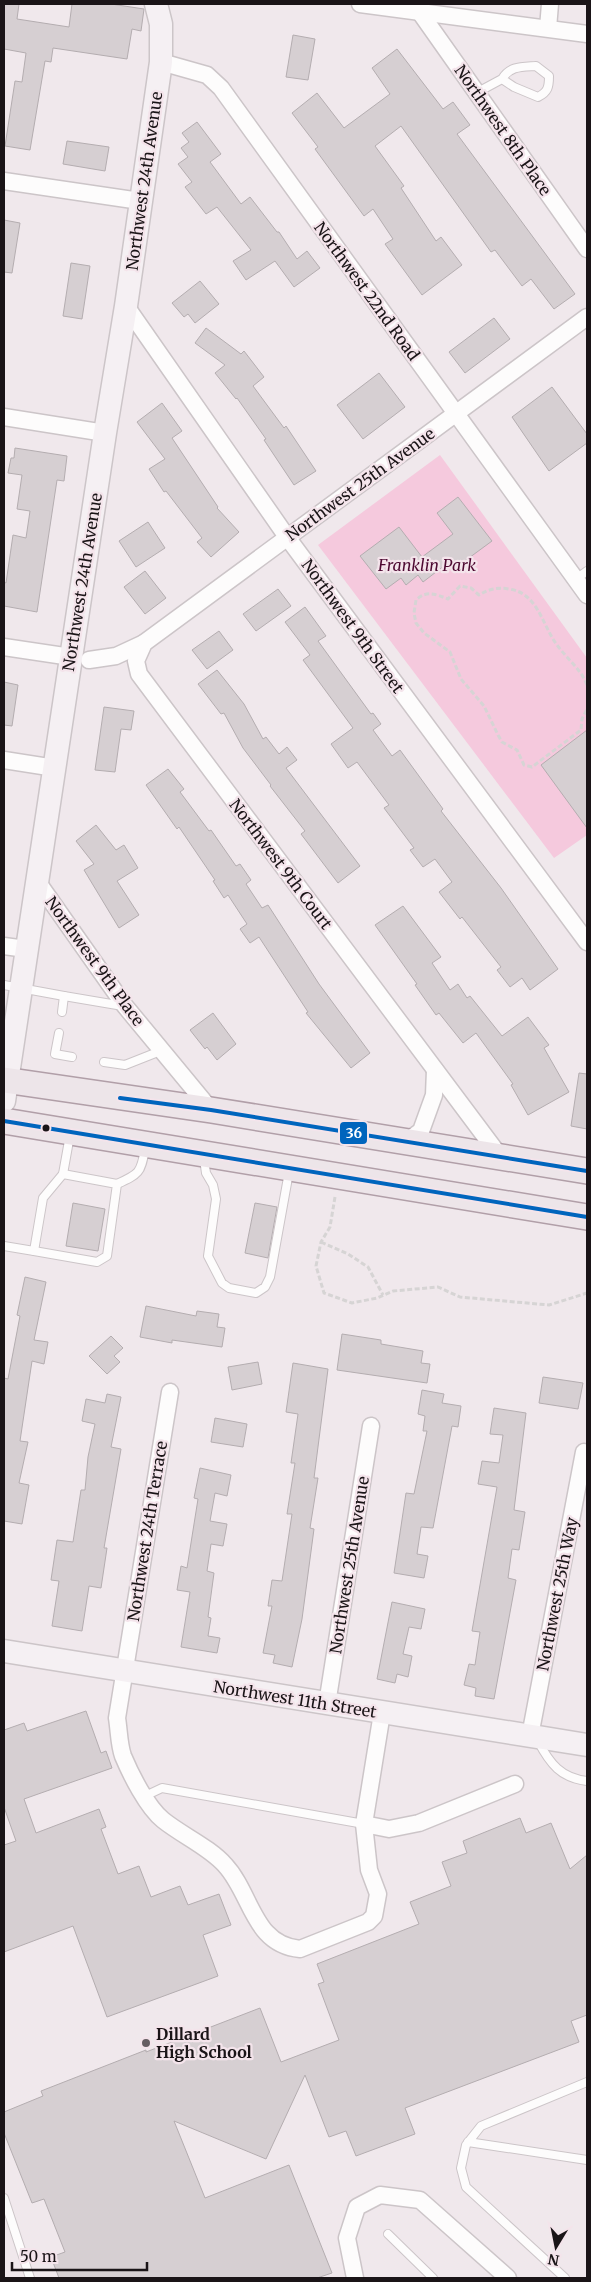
<svg xmlns="http://www.w3.org/2000/svg" width="591" height="2282" font-family="Merriweather,serif">
<style>
.green{fill:#f5c9dd}
.building{fill:#d6cfd2;stroke:#b4adb0}
.lines{fill:none;stroke-linecap:round;stroke-linejoin:round}
.lane-casing{stroke:#ccc5c8;stroke-width:10}
.street-casing{stroke:#ccc5c8;stroke-width:19}
.secondary-casing{stroke:#ccc5c8;stroke-width:25}
.primary-casing{stroke:#b19fa8;stroke-width:28}
.path{stroke:#d6d4d4;stroke-width:3;stroke-dasharray:5 2.5;stroke-linecap:butt}
.lane{stroke:#fdfcfc;stroke-width:8}
.street{stroke:#fdfcfc;stroke-width:16}
.secondary{stroke:#f5f0f3;stroke-width:22}
.primary{stroke:#ede5e9;stroke-width:25}
.bus-1-casing{stroke:#f4e4eb;stroke-width:8}
.bus-1{stroke:#0065bd;stroke-width:4}
.bus-dot{fill:#1a1417;stroke:#f4e4eb;stroke-width:2}
.poi-dot{fill:#655e62;stroke:#f4e4eb;stroke-width:2}
.labels{text-anchor:middle;stroke-width:4.5;stroke-linejoin:round;paint-order:stroke}
.street-label{font-size:16px;fill:#1a1417;stroke:#f4e4eb}
.park-label{font-size:16px;font-style:italic;fill:#4e0932;stroke:#f4e4eb}
.poi-label{font-size:16px;font-weight:bold;fill:#1a1417;stroke:#f4e4eb;text-anchor:start}
.line-badge{stroke:#f4e4eb;stroke-width:2}
.badge-label{font-size:14px;text-anchor:middle;font-weight:bold;fill:#fff}
</style>
<rect width="100%" height="100%" fill="#f0e8ec"/>
<polygon class="green" points="440,455 587,658 587,835 554,858 318,545"/>
<g class="building">
<polygon points="4,4 19,4 17,19 69,27 72,4 111,4 144,9 141,31 132,29 127,59 53,48 51,62 45,61 30,150 5,146 15,81 22,82 26,53 4,49"/>
<polygon points="293,35 315,39 308,80 286,77"/>
<polygon points="397,49 443,109 453,102 470,125 457,134 575,294 554,309 531,279 522,286 495,250 491,252 401,126 375,146 404,186 401,188 436,241 441,237 462,265 422,295 385,244 393,239 373,209 364,216 315,149 318,147 292,113 317,93 344,128 390,94 372,68"/>
<polygon points="197,122 221,154 210,162 241,204 250,197 277,232 279,232 297,259 307,251 320,268 294,287 275,261 246,280 233,261 251,250 217,207 206,214 185,187 192,182 178,164 188,157 181,148 189,142 182,133"/>
<polygon points="67,141 109,147 105,171 63,164"/>
<polygon points="4,220 20,223 12,273 4,272"/>
<polygon points="71,263 90,266 82,319 63,316"/>
<polygon points="200,281 219,304 195,323 188,314 184,317 172,303"/>
<polygon points="494,318 510,339 465,373 449,352"/>
<polygon points="206,328 241,354 244,351 264,377 253,386 284,428 286,426 316,471 294,485 264,440 266,439 237,398 236,399 215,373 225,365 195,343"/>
<polygon points="379,373 405,407 363,439 337,405"/>
<polygon points="552,387 587,434 587,443 549,471 512,417"/>
<polygon points="162,403 182,431 172,438 218,507 217,508 239,532 211,557 197,542 202,538 166,491 164,492 149,469 165,459 137,422"/>
<polygon points="15,448 67,456 64,481 57,480 37,612 4,606 4,582 6,583 13,535 26,538 30,511 17,509 22,475 8,473 11,458 14,458"/>
<polygon points="458,497 492,541 458,566 453,559 423,582 418,575 406,585 401,578 386,589 360,556 399,527 422,557 453,534 437,513"/>
<polygon points="148,522 165,548 136,567 119,541"/>
<polygon points="145,571 166,598 145,614 124,587"/>
<polygon points="278,589 291,606 256,631 243,614"/>
<polygon points="305,607 326,636 318,641 371,714 373,713 381,724 373,730 392,756 400,750 443,809 441,811 501,888 558,969 530,990 522,978 510,987 497,970 501,967 462,917 460,919 439,892 452,882 435,859 423,867 410,850 414,848 384,808 389,805 357,762 348,768 331,744 353,728 303,660 310,655 285,622"/>
<polygon points="219,631 233,650 207,669 192,650"/>
<polygon points="217,670 244,704 263,739 266,737 279,754 287,747 297,760 286,768 360,866 338,883 301,834 305,831 270,786 271,785 243,748 224,713 221,714 198,684"/>
<polygon points="4,682 18,685 12,726 4,725"/>
<polygon points="104,707 134,711 131,730 121,729 115,772 95,770"/>
<polygon points="587,730 587,828 541,765"/>
<polygon points="168,769 184,789 180,792 209,831 211,830 236,866 240,864 251,880 246,884 262,908 268,905 319,984 370,1053 351,1068 306,1013 308,1012 259,937 250,943 240,929 247,924 228,895 224,898 213,881 215,880 179,827 177,829 146,785"/>
<polygon points="96,825 116,850 124,845 138,868 117,881 139,915 119,928 84,870 94,864 76,841"/>
<polygon points="403,906 441,957 432,963 450,990 458,984 467,998 470,996 502,1036 528,1017 549,1045 544,1048 569,1092 528,1115 511,1085 513,1084 476,1033 463,1043 439,1013 436,1015 415,985 417,984 375,925"/>
<polygon points="213,1013 236,1044 217,1060 207,1047 205,1049 190,1030"/>
<polygon points="579,1073 587,1074 587,1129 571,1126"/>
<polygon points="73,1203 105,1209 98,1251 66,1246"/>
<polygon points="255,1203 277,1207 268,1258 245,1253"/>
<polygon points="25,1277 46,1282 34,1340 48,1342 44,1364 32,1361 20,1441 28,1442 19,1483 29,1485 22,1524 4,1521 4,1378 8,1379 20,1316 17,1315"/>
<polygon points="146,1306 196,1316 197,1311 219,1314 217,1327 225,1328 222,1347 172,1340 172,1343 140,1337"/>
<polygon points="342,1334 381,1340 381,1344 423,1351 421,1363 430,1364 427,1383 337,1370"/>
<polygon points="111,1336 123,1348 114,1356 120,1362 107,1374 89,1356"/>
<polygon points="258,1362 262,1384 232,1390 228,1367"/>
<polygon points="293,1363 328,1369 314,1478 318,1478 310,1528 314,1529 302,1619 292,1667 273,1663 275,1655 263,1653 272,1606 268,1606 272,1580 282,1581 292,1514 287,1514 295,1463 291,1463 298,1414 286,1412"/>
<polygon points="543,1377 583,1383 578,1409 539,1403"/>
<polygon points="422,1390 444,1394 442,1403 461,1406 458,1427 452,1426 433,1528 421,1527 417,1554 428,1556 424,1578 394,1573 406,1493 414,1494 427,1431 423,1431 425,1416 418,1414"/>
<polygon points="107,1394 121,1397 111,1447 121,1449 104,1548 107,1548 101,1588 89,1586 82,1631 52,1626 59,1581 51,1580 57,1540 73,1542 81,1490 85,1490 88,1457 95,1424 82,1421 86,1399 105,1403"/>
<polygon points="494,1408 526,1413 514,1510 525,1512 519,1550 512,1549 508,1578 516,1580 494,1699 475,1696 476,1688 464,1685 469,1664 475,1665 480,1632 472,1631 497,1487 478,1484 482,1461 499,1463 503,1435 490,1434"/>
<polygon points="215,1418 247,1424 243,1447 211,1442"/>
<polygon points="200,1468 231,1475 227,1496 215,1493 210,1521 227,1524 223,1546 211,1544 207,1571 214,1573 208,1617 211,1618 208,1636 220,1638 217,1653 181,1647 190,1592 177,1590 181,1566 187,1568 198,1499 194,1498"/>
<polygon points="392,1602 425,1609 421,1629 409,1627 403,1654 412,1656 408,1677 397,1674 395,1683 377,1679"/>
<polygon points="86,1711 101,1753 106,1751 112,1768 24,1799 36,1833 99,1809 106,1827 101,1829 118,1874 139,1866 151,1897 180,1886 188,1905 219,1894 231,1925 203,1935 218,1976 107,2017 73,1926 4,1952 4,1845 16,1841 4,1807 4,1730 24,1723 27,1731"/>
<polygon points="520,1818 526,1833 551,1823 570,1869 587,1855 587,2015 571,2021 579,2042 405,2108 415,2134 356,2156 346,2131 329,2137 305,2075 266,2159 174,2121 205,2198 289,2165 332,2273 317,2278 59,2278 51,2257 65,2252 44,2199 32,2203 4,2133 4,2112 43,2096 41,2091 146,2050 146,2052 260,2008 281,2062 339,2040 318,1984 324,1982 317,1964 419,1924 410,1902 451,1886 442,1862 467,1853 463,1841"/>
</g>
<g class="lines">
<g class="lane-casing">
<g id="lane">
<path d="M476 93 502 79 514 87 538 97C548 92 549 87 549 76L536 66C521 67 510 66 502 79"/>
<polyline points="576,579 587,571"/>
<polyline points="4,985 64,996"/>
<polyline points="62,1012 64,996 123,1006"/>
<polyline points="59,1033 55,1054 72,1057"/>
<polyline points="104,1062 125,1065 163,1050"/>
<polyline points="204,1159 206,1173 213,1185 216,1199 208,1256 222,1283 229,1288 256,1293 265,1287 270,1277 289,1172"/>
<path d="M117 1184C139 1174 141 1173 145 1149"/>
<polyline points="4,1246 34,1251 43,1198 63,1174 70,1135"/>
<polyline points="34,1251 97,1262 107,1256 117,1184 63,1174"/>
<path d="M538 1741C550 1764 561 1778 587 1781"/>
<polyline points="145,1796 162,1788 364,1824"/>
<polyline points="468,2142 587,2160"/>
<polyline points="4,2198 30,2278"/>
<polyline points="388,2234 433,2278"/>
<polyline points="565,2278 466,2187 461,2168 466,2145 481,2126 587,2082"/>
</g>
</g>
<g class="street-casing">
<g id="street">
<polyline points="360,4 587,34"/>
<polyline points="419,11 587,249"/>
<polyline points="548,28 550,4"/>
<polyline points="161,62 207,75 221,88 587,595"/>
<polyline points="4,181 140,201"/>
<polyline points="126,306 287,537 587,942"/>
<polyline points="4,417 105,433"/>
<polyline points="4,647 71,657"/>
<polyline points="89,660 116,656 144,643"/>
<polyline points="4,760 55,768"/>
<polyline points="37,881 125,1006 211,1110"/>
<polyline points="4,946 26,949"/>
<polyline points="407,1141 421,1131 434,1095 435,1070"/>
<polyline points="499,1155 139,674 136,661 144,643 587,317"/>
<path d="M170 1392 117 1718C119 1730 119 1745 123 1756 131 1775 147 1807 163 1820 183 1836 209 1847 225 1865 252 1894 253 1945 300 1949L368 1922 374 1916 378 1894 369 1870 364 1824 382 1713"/>
<polyline points="327,1704 371,1426"/>
<polyline points="530,1736 584,1452"/>
<polyline points="364,1824 389,1829 419,1823 515,1784"/>
<polyline points="355,2278 347,2238 357,2207 380,2195 420,2200 508,2278"/>
</g>
</g>
<g class="secondary-casing">
<g id="secondary">
<polyline points="4,1101 105,433 126,306 161,62 161,24 156,4"/>
<polyline points="4,1651 587,1745"/>
</g>
</g>
<g class="primary-casing">
<g id="primary">
<polyline points="4,1080 211,1110 587,1171"/>
<polyline points="4,1121 587,1217"/>
</g>
</g>
<g class="path">
<path d="M587 685C581 669 567 659 557 645 542 625 538 593 509 589 497 587 489 589 479 595L471 588 460 586 448 599C435 594 427 590 416 600L414 613 416 623 424 633 450 652 461 679 484 706 498 735 502 742 517 750 524 765 532 767 581 730 582 719 587 709"/>
<polyline points="335,1197 330,1227 321,1242 316,1266 324,1293 352,1303 377,1298 393,1291 438,1287 460,1297 549,1305 587,1293"/>
<polyline points="321,1242 348,1254 368,1267 383,1295"/>
</g>
<use href="#lane" class="lane"/>
<use href="#street" class="street"/>
<use href="#secondary" class="secondary"/>
<use href="#primary" class="primary"/>
<g class="bus-1-casing">
<g id="bus-1">
<polyline points="120,1098 211,1110 587,1171"/>
<polyline points="4,1121 587,1217"/>
</g>
</g>
<use href="#bus-1" class="bus-1"/>
</g>
<circle class="bus-dot" cx="46" cy="1128" r="4.5"/>
<circle class="poi-dot" cx="146" cy="2043" r="5"/>
<g class="labels">
<g class="street-label">
<text transform="translate(503 130) rotate(55)" y="6">Northwest 8th Place</text>
<text transform="translate(144 181) rotate(-82)" y="6">Northwest 24th Avenue</text>
<text transform="translate(367 291) rotate(54)" y="6">Northwest 22nd Road</text>
<text transform="translate(360 484) rotate(-36)" y="6">Northwest 25th Avenue</text>
<text transform="translate(82 582) rotate(-81)" y="6">Northwest 24th Avenue</text>
<text transform="translate(353 626) rotate(54)" y="6">Northwest 9th Street</text>
<text transform="translate(281 864) rotate(53)" y="6">Northwest 9th Court</text>
<text transform="translate(95 961) rotate(54)" y="6">Northwest 9th Place</text>
<text transform="translate(147 1531) rotate(-81)" y="6">Northwest 24th Terrace</text>
<text transform="translate(349 1565) rotate(-81)" y="6">Northwest 25th Avenue</text>
<text transform="translate(557 1594) rotate(-79)" y="6">Northwest 25th Way</text>
<text transform="translate(295 1699) rotate(9)" y="6">Northwest 11th Street</text>
</g>
<g class="park-label">
<text x="427" y="571">Franklin Park</text>
</g>
<g class="poi-label">
<text x="156" y="2040">Dillard<tspan x="156" dy="18">High School</tspan></text>
</g>
</g>
<rect class="line-badge" x="339" y="1121" width="29" height="24" rx="5" fill="#0065bd"/>
<g class="badge-label">
<text x="354" y="1138">36</text>
</g>
<rect width="591" height="2282" fill="none" stroke="#1a1417" stroke-width="10"/>
<g transform="translate(556 2247) rotate(190)" stroke="#f4e4eb" stroke-width="4" paint-order="stroke">
<path d="M0-4L9 19L0 12L-9 19Z" fill="#1a1417"/>
<text y="-8" font-size="14" font-weight="bold" text-anchor="middle" fill="#1a1417">N</text>
</g>
<path d="M12 2262v8h135v-8" fill="none" stroke="#1a1417" stroke-width="2.5"/>
<text x="20" y="2262" font-size="15" fill="#1a1417" stroke="#f4e4eb" stroke-width="4" paint-order="stroke">50 m</text>
</svg>
